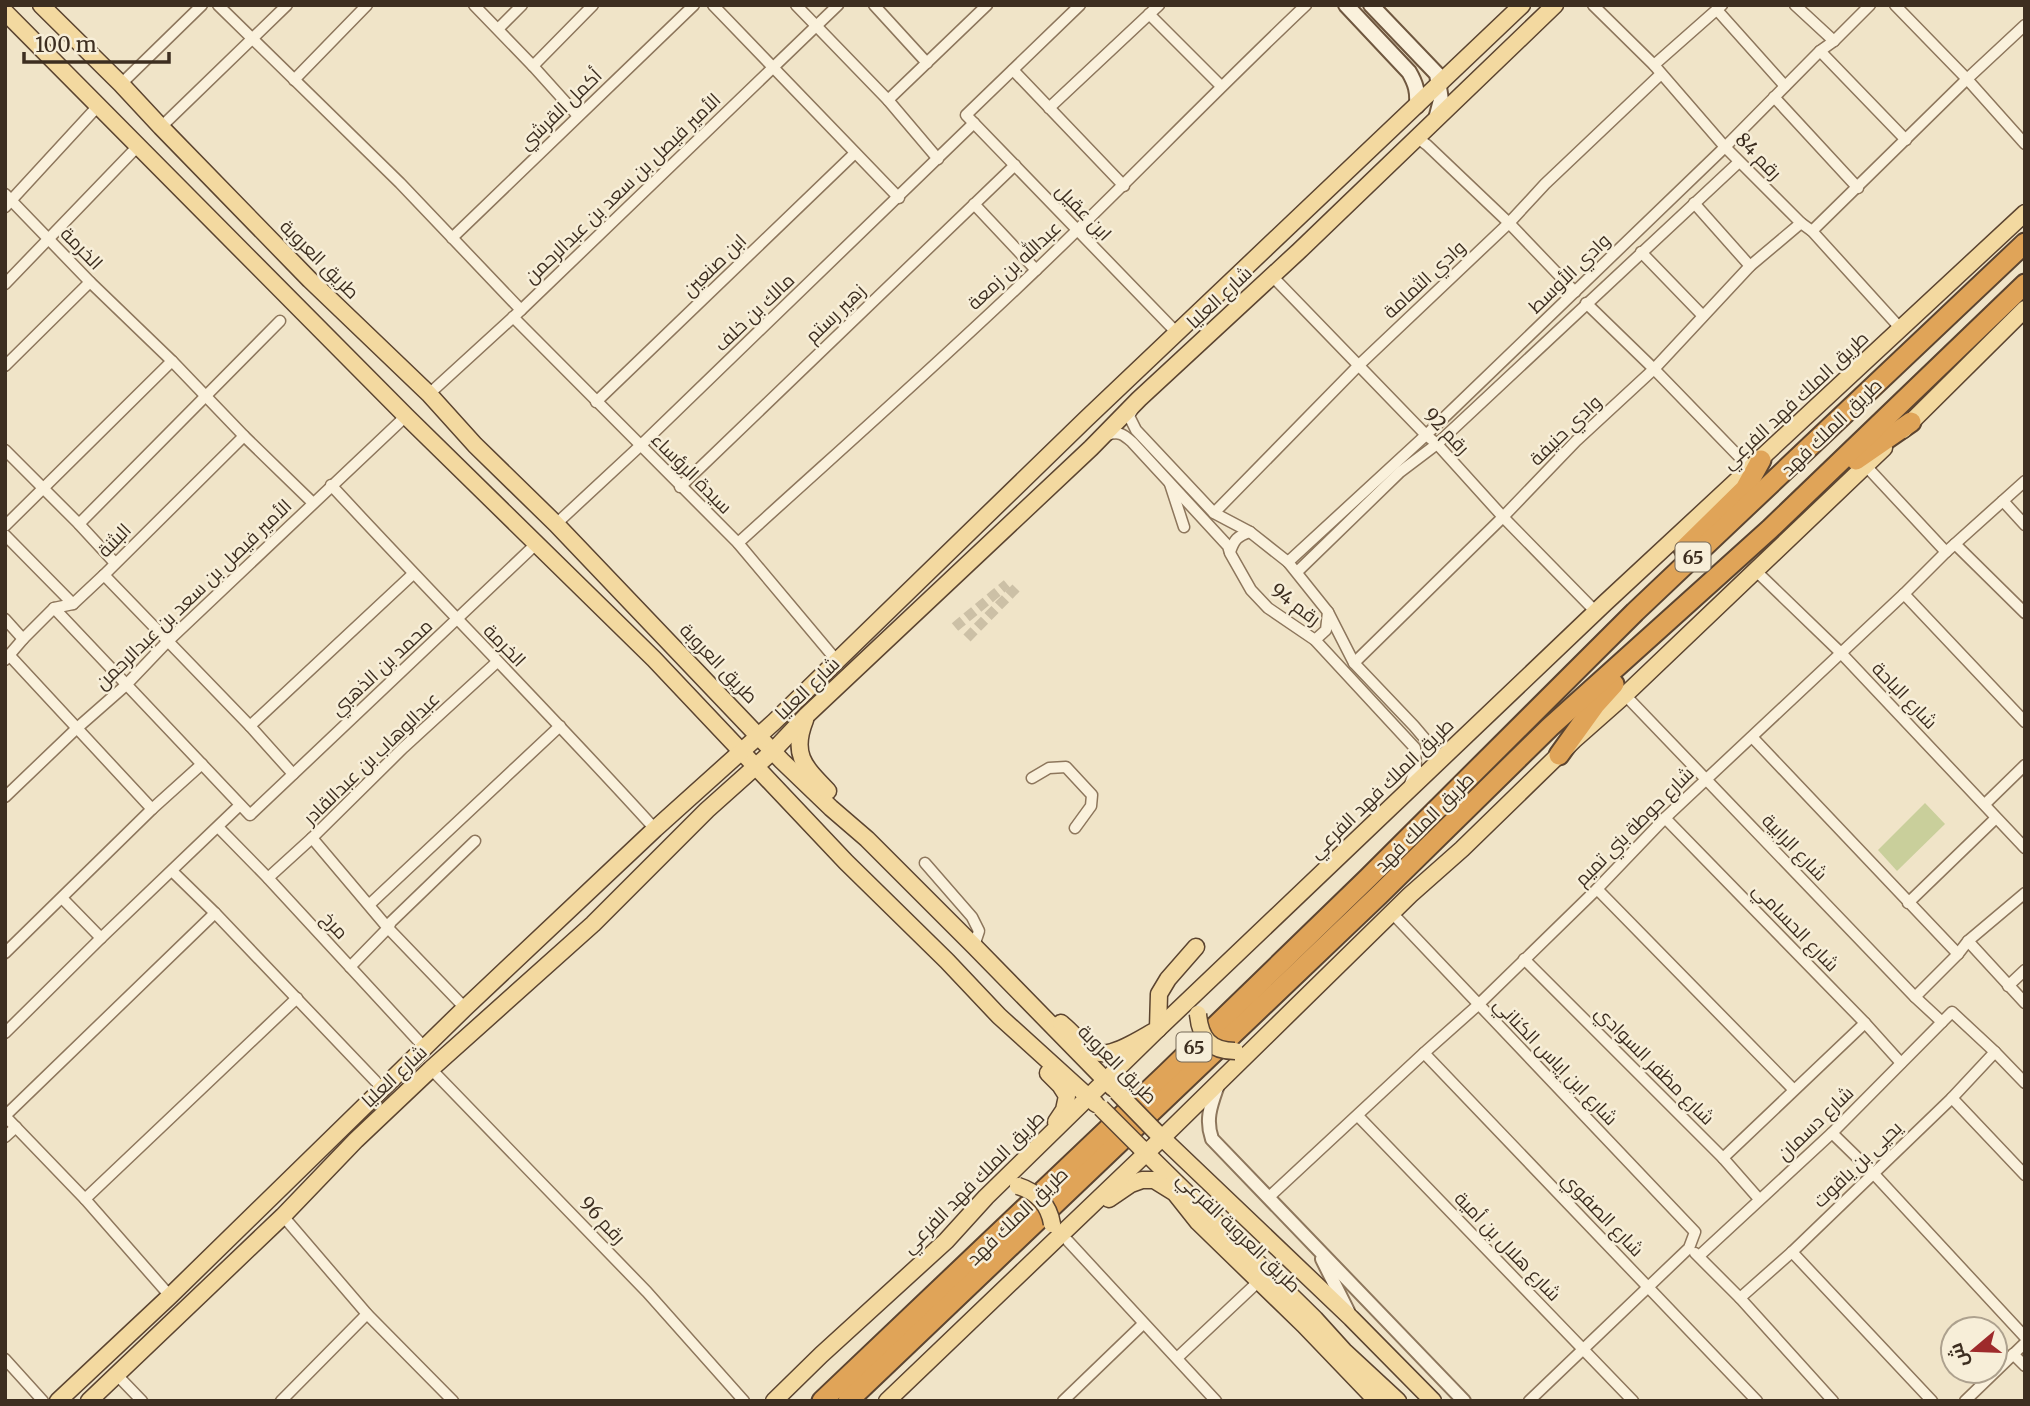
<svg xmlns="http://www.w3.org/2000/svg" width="2030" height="1406" font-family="Merriweather,Cairo,serif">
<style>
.green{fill:#c9cf9b}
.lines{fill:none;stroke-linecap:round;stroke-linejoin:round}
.minor-tunnel{stroke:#ccc0a6;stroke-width:10;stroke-dasharray:10 5;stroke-linecap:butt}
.minor-casing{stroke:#8d765c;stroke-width:13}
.tertiary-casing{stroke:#8d765c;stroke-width:16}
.secondary-casing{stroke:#6f573f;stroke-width:18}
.primary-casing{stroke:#5b4430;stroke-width:19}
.motorway-casing{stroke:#5b4430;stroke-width:23}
.minor{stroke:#faf1dc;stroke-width:10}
.tertiary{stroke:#faf1dc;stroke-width:12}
.secondary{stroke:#faf1dc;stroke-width:14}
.primary{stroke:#f3d9a0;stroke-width:16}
.motorway{stroke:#e0a458;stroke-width:19}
.primary-bridge-casing{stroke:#5b4430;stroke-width:19;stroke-linecap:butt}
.primary-bridge{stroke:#f3d9a0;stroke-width:16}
.labels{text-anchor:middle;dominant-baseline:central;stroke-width:5;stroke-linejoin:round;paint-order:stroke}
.shield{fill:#f7eed8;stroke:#756857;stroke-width:2}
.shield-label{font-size:18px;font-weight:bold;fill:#3d2e20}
.street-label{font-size:19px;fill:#3d2e20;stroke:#f7eed8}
</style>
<rect width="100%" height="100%" fill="#f0e4c8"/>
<path class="green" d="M 1925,803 L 1945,824 L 1897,871 L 1878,850 Z"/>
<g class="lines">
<g class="minor-tunnel">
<path d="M 955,627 L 1007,584"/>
<path d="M 967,638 L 1016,588"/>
</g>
<g class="minor-casing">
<g id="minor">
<path d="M 218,5 L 400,183 L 521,310"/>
<path d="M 474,5 L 533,66 L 578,116"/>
<path d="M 713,5 L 899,198"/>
<path d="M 796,5 L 888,100 L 938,159"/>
<path d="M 874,5 L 927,63"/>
<path d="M 1080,5 L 966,115 L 1178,334"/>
<path d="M 1593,5 L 1654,65 L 1725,147 L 1801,223 L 1812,231 L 1901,329"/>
<path d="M 1795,5 L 1834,41"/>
<path d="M 1895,5 L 1967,79 L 2025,144"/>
<path d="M 1717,10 L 1785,86"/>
<path d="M 1149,14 L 1221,86"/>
<path d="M 498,29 L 522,5"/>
<path d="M 1820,51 L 1906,140"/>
<path d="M 1654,65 L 1722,5"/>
<path d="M 533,66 L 593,5"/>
<path d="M 1013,70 L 1124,186"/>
<path d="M 294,80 L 367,5"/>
<path d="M 121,84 L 202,5"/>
<path d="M 1774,97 L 1858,188"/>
<path d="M 888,100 L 987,5"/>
<path d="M 1049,108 L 1159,5"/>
<path d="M 161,127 L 287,5"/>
<path d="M 1416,137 L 1427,145 L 1509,223 L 1575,292"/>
<path d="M 5,194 L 90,282 L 172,361 L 244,436 L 313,503"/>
<path d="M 1694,203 L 1750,266"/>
<path d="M 974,204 L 1036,270"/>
<path d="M 5,207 L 98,106"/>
<path d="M 1812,231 L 1967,79 L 2025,25"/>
<path d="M 452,238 L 694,5"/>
<path d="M 1641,252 L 1703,316"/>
<path d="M 1272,276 L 1426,435 L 1437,444 L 1503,517 L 1596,612"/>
<path d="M 5,284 L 138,146"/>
<path d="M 1586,303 L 1654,369 L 1751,469"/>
<path d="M 513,317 L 738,543 L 837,661"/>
<path d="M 5,366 L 90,282"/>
<path d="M 429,394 L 521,310 L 838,5"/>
<path d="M 596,402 L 855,153"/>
<path d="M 1133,409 L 1129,416 L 1136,430 L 1214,513 L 1250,532 L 1288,562 L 1328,612 L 1354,663 L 1414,726 L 1442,759"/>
<path d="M 1107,435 C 1119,431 1123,434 1132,442 L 1228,546 L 1230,553 L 1251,590 L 1268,608 L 1315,640 L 1415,748 L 1416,768 L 1409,787"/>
<path d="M 5,450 L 79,524 L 115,563"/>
<path d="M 1866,466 L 1946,552"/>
<path d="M 1170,484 L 1184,527"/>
<path d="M 331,485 C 438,601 549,712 655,829"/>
<path d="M 680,487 L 1015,165"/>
<path d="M 2003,501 L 2025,525"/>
<path d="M 1214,513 L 1359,365 L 1509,223 L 1545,184 L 1661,74"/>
<path d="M 79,524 L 280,321"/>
<path d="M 556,524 L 640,446 L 974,123"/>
<path d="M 5,526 L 172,361"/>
<path d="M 5,535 L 73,604"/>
<path d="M 738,543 C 838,452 939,363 1036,270 C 1127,183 1214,92 1306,5"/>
<path d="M 1955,544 L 2025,613"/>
<path d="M 1230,552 C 1234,540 1237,536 1250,532"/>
<path d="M 1288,562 L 1426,435 L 1725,147 L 1820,51 L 1834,41 L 1870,5"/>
<path d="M 1756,571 L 1841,653 L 2025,848"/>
<path d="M 1297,572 L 1400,472 L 1437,444 L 1739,162"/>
<path d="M 104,575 L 250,726 L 293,774"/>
<path d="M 1904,594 L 2025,722"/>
<path d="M 54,608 L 250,815 L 536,544"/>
<path d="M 5,619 L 23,639"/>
<path d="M 1315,640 L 1326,630 L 1328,612"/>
<path d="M 10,656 L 152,809"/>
<path d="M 5,660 L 23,639 L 54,608 L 73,604 L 104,575 L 244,436"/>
<path d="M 1354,663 L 1503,517 L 1576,441 L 1654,369 L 1750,266 L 1801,223"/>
<path d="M 1625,695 L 1915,997 L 1942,1022"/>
<path d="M 250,726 L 413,574"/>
<path d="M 1753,738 L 1958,954"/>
<path d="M 1032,778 L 1049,768 L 1066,767 L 1092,795 L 1091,806 L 1075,828"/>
<path d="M 5,797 L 76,729 L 125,686 L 167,642 L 406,416"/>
<path d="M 1985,804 L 2025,765"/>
<path d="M 1665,818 L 1865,1023 L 1901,1063"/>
<path d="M 218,827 L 268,878 L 424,1047"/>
<path d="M 312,838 L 388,928 L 465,1008"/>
<path d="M 925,863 L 972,917 L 979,931 L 974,946"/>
<path d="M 172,871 L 215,913 L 382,1088"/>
<path d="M 268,878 L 312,838 L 403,748 L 497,662"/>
<path d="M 1597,889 L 1793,1089"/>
<path d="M 62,898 L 101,938"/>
<path d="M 1908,903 L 1996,818"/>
<path d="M 370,904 L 560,726"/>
<path d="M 1392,913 L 1695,1232 L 1689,1248 L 1529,1401"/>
<path d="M 1968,941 L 2025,1003"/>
<path d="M 5,953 L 152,809 L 202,764"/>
<path d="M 1524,959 L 1723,1158 L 1759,1199"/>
<path d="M 350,967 L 388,928 L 391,922 L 475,841"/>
<path d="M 2008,986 L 2025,970"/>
<path d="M 1915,997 L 1958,954 L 1968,941 L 2025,893"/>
<path d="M 5,1033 L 101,938 L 240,805"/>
<path d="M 1424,1053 L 1757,1401"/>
<path d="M 431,1069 L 647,1292 L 744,1401"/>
<path d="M 1952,1098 L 2025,1175"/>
<path d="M 5,1116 L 215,913"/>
<path d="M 5,1116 L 85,1199 L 170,1296"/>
<path d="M 1358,1116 L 1633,1401"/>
<path d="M 1832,1133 L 1873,1173 L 2025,1337"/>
<path d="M 5,1137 L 16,1127"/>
<path d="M 1723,1158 L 1865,1023"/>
<path d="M 1269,1197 L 1424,1053 L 1478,1005 L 1597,889 L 1665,818 L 1904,594 L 1946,552 L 2025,481"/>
<path d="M 85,1199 L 297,998"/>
<path d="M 283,1216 L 367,1314 L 453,1401"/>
<path d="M 1068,1241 L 1216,1401"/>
<path d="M 1792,1252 L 1932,1401"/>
<path d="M 1695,1253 L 1740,1298 L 1833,1401"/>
<path d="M 1699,1256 L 1832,1133 L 1952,1012 L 1995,1052 L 2025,1083"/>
<path d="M 1740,1298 L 1792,1252 L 1952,1098 L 1995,1052"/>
<path d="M 2013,1354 L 2025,1366"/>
<path d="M 1177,1358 L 1259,1281"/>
<path d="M 5,1359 L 43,1401"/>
<path d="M 117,1375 L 142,1401"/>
<path d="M 281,1401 L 367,1314"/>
<path d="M 1063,1401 L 1143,1324"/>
<path d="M 1965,1401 L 2025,1343"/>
</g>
</g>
<g class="tertiary-casing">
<g id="tertiary">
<path d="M 1218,1085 C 1211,1105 1205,1119 1212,1139 L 1464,1401"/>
<path d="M 1322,1259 L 1348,1311"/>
</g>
</g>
<g class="secondary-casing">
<g id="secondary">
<path d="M 1346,5 L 1409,72 C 1416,84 1418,92 1417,106"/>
<path d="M 1371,5 L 1437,74 L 1441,100 L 1436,119"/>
</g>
</g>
<g class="primary-casing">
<g id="primary">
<path d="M 41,5 L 121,84 L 161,127 L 310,280 L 429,394 L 475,445 L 556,524 L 782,761 L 831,808 L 867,839 L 974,946 L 1113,1088"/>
<path d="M 5,12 L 406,416 L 654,659 L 846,862 L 947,961 L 999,1016 L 1096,1104"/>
<path d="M 1903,430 L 2025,309"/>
<path d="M 805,720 C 791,755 805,767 828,791"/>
<path d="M 1061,1023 C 1072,1032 1083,1046 1096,1052 C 1112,1059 1144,1036 1158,1029 L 1159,994 L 1168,979 L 1196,947"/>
<path d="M 1048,1073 L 1060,1085 L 1067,1096 L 1064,1110 L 1056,1122"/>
<path d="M 1156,1132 L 1351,1318 L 1433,1401"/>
<path d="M 1140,1147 L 1315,1319 L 1344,1351 L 1398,1401"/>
<path d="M 1109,1199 L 1131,1184 L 1142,1180 L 1154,1180 L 1175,1193 L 1198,1222 L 1304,1325 L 1377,1401"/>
<path d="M 58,1401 L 170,1296 L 465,1008 L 655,829 L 774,722 L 1086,419 L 1522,5"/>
<path d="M 89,1401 L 283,1216 L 356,1140 L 431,1069 L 593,924 L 707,810 L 773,751 L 807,715 L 1091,448 L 1139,399 L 1299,251 L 1555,5"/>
<path d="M 774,1401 L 821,1355 L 946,1241 L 986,1197 L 1158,1029 L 1605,603 L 2025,213"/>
<path d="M 887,1401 L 1162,1138 L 1410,895 L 1462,849 L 1574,740 L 1625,695 L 1884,448"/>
</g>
</g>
<g class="motorway-casing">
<g id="motorway">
<path d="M 1856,460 L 1911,422"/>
<path d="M 1684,549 L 1745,489 L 1761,460"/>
<path d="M 1559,755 L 1595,705 L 1614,684"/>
<path d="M 822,1401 L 1166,1074 L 1368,878 L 1635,612 L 2025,243"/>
<path d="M 848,1401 L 1380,894 L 1550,727 L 1770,529 L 2025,284"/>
</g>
</g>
<use href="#minor" class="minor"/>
<use href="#tertiary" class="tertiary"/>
<use href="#secondary" class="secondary"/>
<use href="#primary" class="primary"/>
<use href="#motorway" class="motorway"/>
<g class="primary-bridge-casing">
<g id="primary-bridge">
<path d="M 1198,1014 C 1200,1038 1210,1051 1235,1051"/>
<path d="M 1117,1092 L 1156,1132"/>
<path d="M 1101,1108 L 1140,1147"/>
<path d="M 1018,1186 C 1037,1192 1049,1205 1052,1224"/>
</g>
</g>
<use href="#primary-bridge" class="primary-bridge"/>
</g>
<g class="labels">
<g class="shield">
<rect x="1675.5" y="542.5" width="35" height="29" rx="5"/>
<rect x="1176.5" y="1032.5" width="35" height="29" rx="5"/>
</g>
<g class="shield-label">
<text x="1693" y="557">65</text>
<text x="1194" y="1047">65</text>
</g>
<g class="street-label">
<text transform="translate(560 109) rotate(-44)">أكمل القرشي</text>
<text transform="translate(1759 156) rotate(46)">رقم 84</text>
<text transform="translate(622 188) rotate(-44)">الأمير فيصل بن سعد بن عبدالرحمن</text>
<text transform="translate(1084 212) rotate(46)">ابن عقيل</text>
<text transform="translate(82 248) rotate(46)">الخرمة</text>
<text transform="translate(320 259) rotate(45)">طريق العروبة</text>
<text transform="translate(714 265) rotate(-44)">ابن صنعين</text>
<text transform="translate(1014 265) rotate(-43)">عبدالله بن زمعة</text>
<text transform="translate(1569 273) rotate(-44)">وادي الأوسط</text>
<text transform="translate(1424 279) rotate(-43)">وادي الثمامة</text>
<text transform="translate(1219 297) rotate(-43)">شارع العليا</text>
<text transform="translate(754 312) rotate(-44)">مالك بن خلف</text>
<text transform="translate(835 313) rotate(-44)">زهير رستم</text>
<text transform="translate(1795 400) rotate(-43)">طريق الملك فهد الفرعي</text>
<text transform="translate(1831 427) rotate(-44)">طريق الملك فهد</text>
<text transform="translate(1565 430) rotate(-44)">وادي حنيفة</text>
<text transform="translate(1447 431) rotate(46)">رقم 92</text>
<text transform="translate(692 473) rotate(45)">سيدة الرؤساء</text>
<text transform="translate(114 540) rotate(-46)">البثنة</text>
<text transform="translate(193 594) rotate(-44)">الأمير فيصل بن سعد بن عبدالرحمن</text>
<text transform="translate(1296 604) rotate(37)">رقم 94</text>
<text transform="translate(505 645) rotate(46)">الخرمة</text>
<text transform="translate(719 663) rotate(46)">طريق العروبة</text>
<text transform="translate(381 667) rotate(-43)">محمد بن الذهبي</text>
<text transform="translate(807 688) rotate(-44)">شارع العليا</text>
<text transform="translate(1905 695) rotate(46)">شارع الباحة</text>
<text transform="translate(371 758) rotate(-44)">عبدالوهاب بن عبدالقادر</text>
<text transform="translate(1381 788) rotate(-44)">طريق الملك فهد الفرعي</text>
<text transform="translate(1424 822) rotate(-45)">طريق الملك فهد</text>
<text transform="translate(1634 826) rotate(-45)">شارع حوطة بني تميم</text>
<text transform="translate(1795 847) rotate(46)">شارع الرابية</text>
<text transform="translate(335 925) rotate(47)">مرخ</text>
<text transform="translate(1796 927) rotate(46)">شارع الحسامي</text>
<text transform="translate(1556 1061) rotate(46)">شارع ابن إياس الكناني</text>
<text transform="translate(1118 1064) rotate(45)">طريق العروبة</text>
<text transform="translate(1655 1065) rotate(45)">شارع مظفر السوادي</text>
<text transform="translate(394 1076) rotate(-43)">شارع العليا</text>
<text transform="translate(1815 1123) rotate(-44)">شارع دسمان</text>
<text transform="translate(1857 1164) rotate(-44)">يحيى بن ياقوت</text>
<text transform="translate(973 1182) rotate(-45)">طريق الملك فهد الفرعي</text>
<text transform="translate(1603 1214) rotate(46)">شارع الصفوي</text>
<text transform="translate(1017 1216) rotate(-44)">طريق الملك فهد</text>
<text transform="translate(603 1220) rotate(47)">رقم 96</text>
<text transform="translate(1239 1232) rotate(44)">طريق العروبة الفرعي</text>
<text transform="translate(1508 1246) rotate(46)">شارع هلال بن أمية</text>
</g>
</g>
<rect width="2030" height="1406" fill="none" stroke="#3d2e20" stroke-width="14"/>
<g transform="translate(1974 1350) rotate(251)"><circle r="33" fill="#f7eed8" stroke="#ada18e" stroke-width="2"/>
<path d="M0-5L12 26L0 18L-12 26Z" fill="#9e2a2b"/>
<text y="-10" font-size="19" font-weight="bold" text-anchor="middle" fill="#3d2e20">ش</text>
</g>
<path d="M24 52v10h145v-10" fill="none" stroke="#3d2e20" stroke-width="3.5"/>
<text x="35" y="52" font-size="21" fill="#3d2e20" stroke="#f7eed8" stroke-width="5" paint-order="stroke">100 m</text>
</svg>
